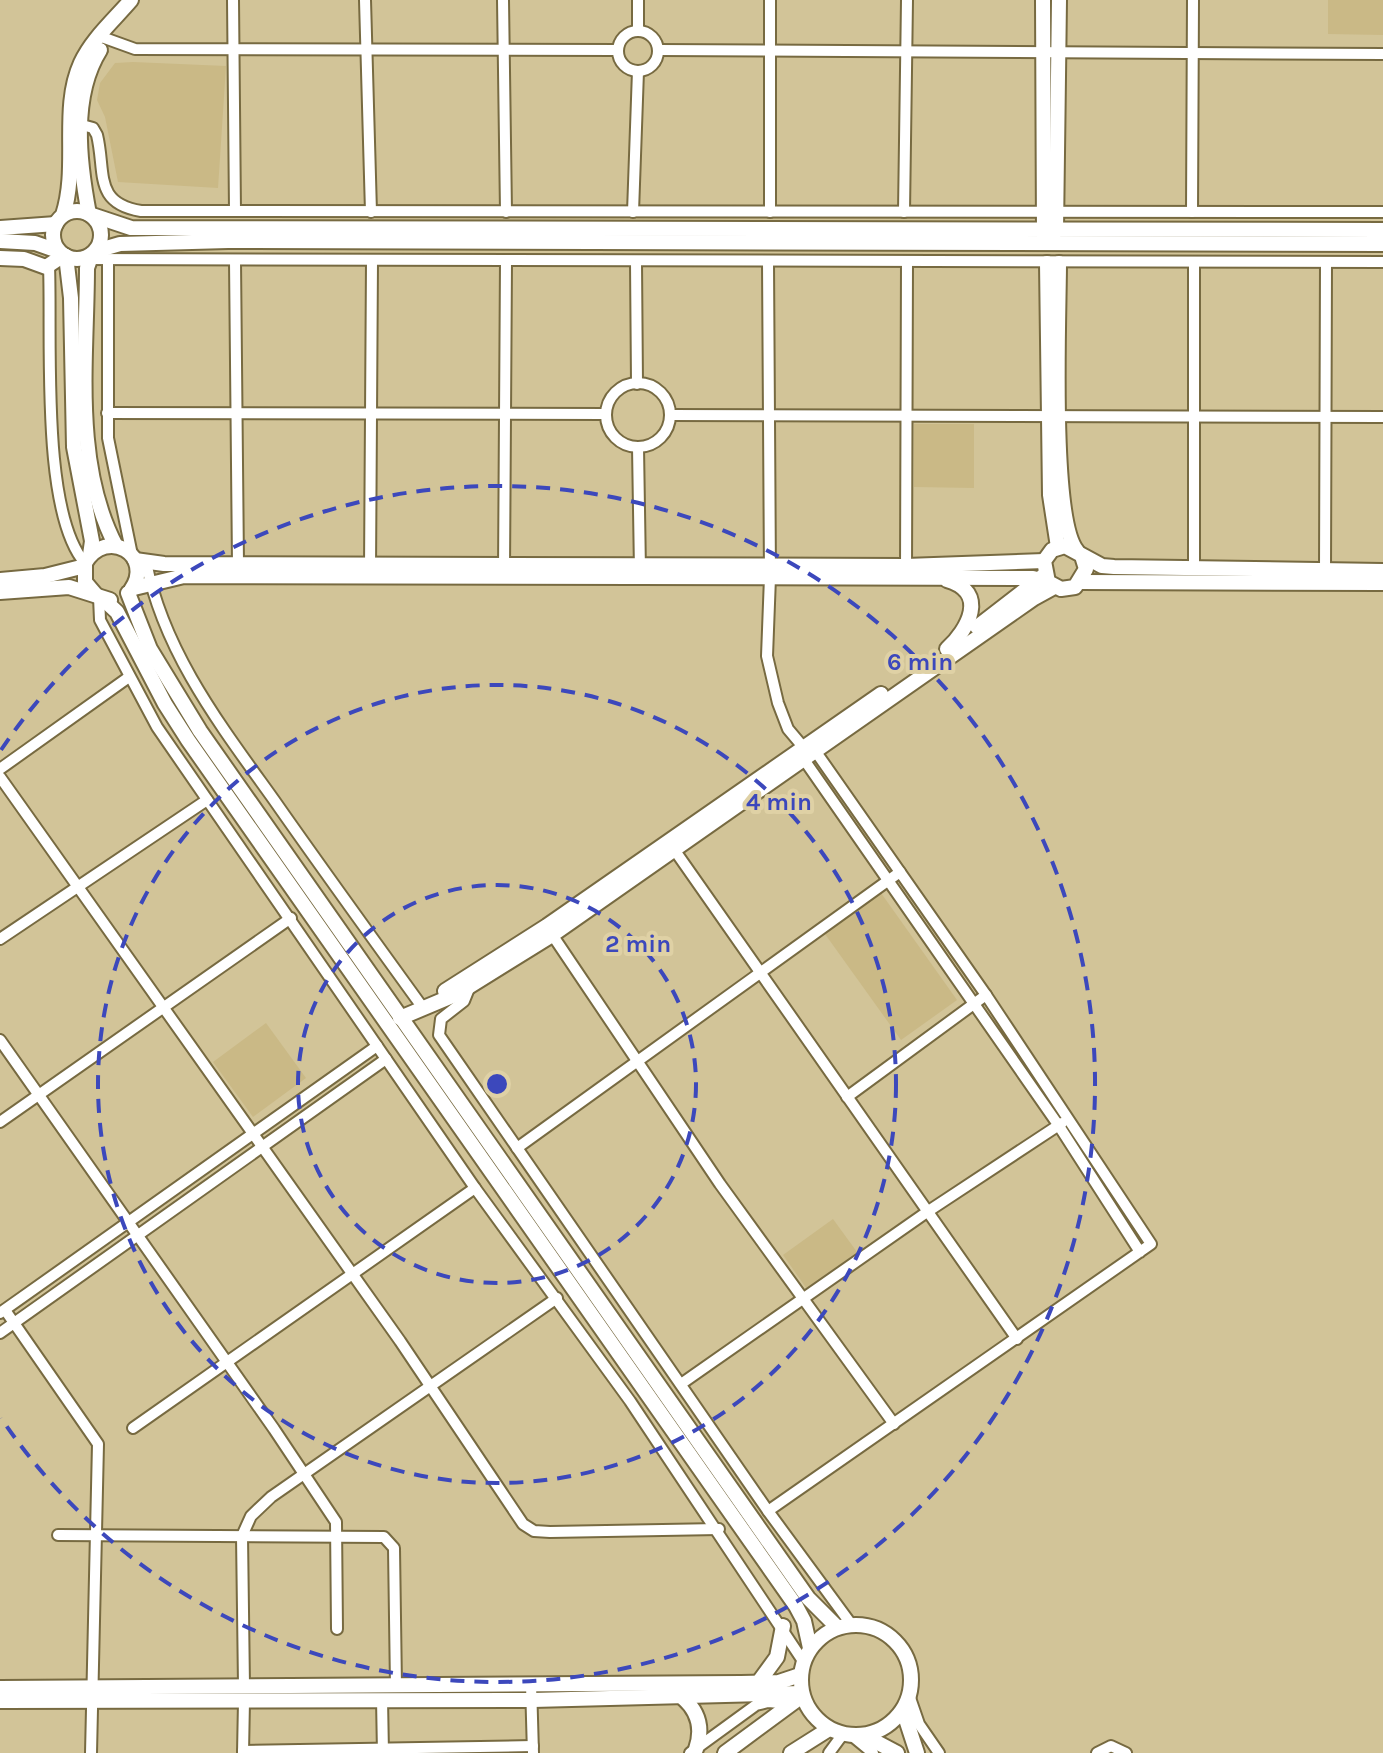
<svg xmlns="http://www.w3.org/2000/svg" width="1383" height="1753" font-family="Karla,sans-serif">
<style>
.built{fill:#cab986}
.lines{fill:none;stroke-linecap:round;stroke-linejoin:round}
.street-casing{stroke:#776a41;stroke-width:14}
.secondary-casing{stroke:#776a41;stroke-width:18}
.street{stroke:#fff;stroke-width:10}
.secondary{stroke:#fff;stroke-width:14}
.ring{fill:none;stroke:#3c48bc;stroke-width:4;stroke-dasharray:14 10}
.centre{fill:#3c48bc;stroke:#dfd1a5;stroke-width:4}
.ring-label{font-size:24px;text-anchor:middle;font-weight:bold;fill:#3c48bc;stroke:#dfd1a5;stroke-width:8;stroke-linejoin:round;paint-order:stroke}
</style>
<rect width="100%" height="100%" fill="#d2c498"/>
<g class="built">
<path d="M 1328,0 L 1383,0 L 1383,35 L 1328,34 Z"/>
<path d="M 133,62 L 226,66 L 218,188 L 118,182 L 105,117 L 97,100 L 100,83 L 115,63 Z"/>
<path d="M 914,424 L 974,424 L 974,488 L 914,487 Z"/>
<path d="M 881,893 L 957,1000 L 901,1040 L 825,934 Z"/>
<path d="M 266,1023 L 306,1078 L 253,1117 L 213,1062 Z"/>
<path d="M 833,1219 L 857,1252 L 807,1289 L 783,1255 Z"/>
</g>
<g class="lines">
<g class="street-casing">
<g id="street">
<path d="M 233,0 L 235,211"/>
<path d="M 365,0 L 371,212"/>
<path d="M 503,0 L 506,212"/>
<path d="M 770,0 L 770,212"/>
<path d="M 638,31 L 638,0"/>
<circle cx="638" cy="51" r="20"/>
<path d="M 99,36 L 135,49 L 618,50"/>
<path d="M 658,50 L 1383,54"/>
<path d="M 82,125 L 93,128 L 97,135 C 106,172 93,203 141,211 L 1383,212"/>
<path d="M 633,212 L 638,71"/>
<path d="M 904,212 L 907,0"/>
<path d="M 1192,212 L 1193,0"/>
<path d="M 81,259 L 1383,262"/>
<path d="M 108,261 L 108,438 L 132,555"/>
<path d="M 235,261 L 238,564"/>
<path d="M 636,262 L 637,384"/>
<path d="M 768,262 L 770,577 L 767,656 L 778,703 L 788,729 L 804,748"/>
<path d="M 1194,262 L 1194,570"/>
<path d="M 49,266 C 52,336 40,512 85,563"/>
<circle cx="638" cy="415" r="32"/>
<path d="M 107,413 L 606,414"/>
<path d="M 670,415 L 1383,417"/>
<path d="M 638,447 L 640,571"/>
<path d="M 146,562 C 164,653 221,726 274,800 C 323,870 373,939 423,1008"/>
<path d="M 370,570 L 372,261"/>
<path d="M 504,571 L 506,261"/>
<path d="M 1325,571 L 1326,262"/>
<path d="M 906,572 L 907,262"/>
<path d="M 99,597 L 100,620 L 157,727 L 475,1188 L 630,1401 L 803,1661"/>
<path d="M 0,769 L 129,677"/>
<path d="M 0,777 L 400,1341 L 523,1524 L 534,1531 L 550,1532 L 719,1529"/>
<path d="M 671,845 L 1017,1339"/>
<path d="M 549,930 L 720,1184 L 894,1424"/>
<path d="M 0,939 L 207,800"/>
<path d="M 470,986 L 464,1001 L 441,1019 L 439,1035 L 768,1511 L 851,1624"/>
<path d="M 0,1040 L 274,1429 L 336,1522 L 337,1629"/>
<path d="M 847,1097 L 986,995"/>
<path d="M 0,1122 L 291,918"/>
<path d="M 517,1148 L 900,872"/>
<path d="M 5,1310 L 98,1444 L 91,1753"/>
<path d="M 0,1313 L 377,1046"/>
<path d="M 0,1333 L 386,1059"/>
<path d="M 681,1384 L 927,1212 L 1062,1123"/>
<path d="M 133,1428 L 475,1188"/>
<path d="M 768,1511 L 1151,1244 L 986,995 L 816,752 L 804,748 L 805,761 L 1059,1126 L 1140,1252"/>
<path d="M 58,1535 L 384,1537 L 394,1548 L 396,1687"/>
<path d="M 531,1684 L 533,1753"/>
<path d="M 244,1686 L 242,1536 L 251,1516 L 271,1497 L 557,1298"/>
<path d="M 909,1695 L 919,1724 L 939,1753"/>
<path d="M 382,1699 L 383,1753"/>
<path d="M 851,1735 L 873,1753"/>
<path d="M 243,1751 L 533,1746"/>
<path d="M 243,1753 L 244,1701"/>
<path d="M 690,1753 L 756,1705 L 768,1702 L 792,1704"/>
<path d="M 829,1753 L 843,1734"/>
<path d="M 1097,1753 L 1111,1746 L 1126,1753"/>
</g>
</g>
<g class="secondary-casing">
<g id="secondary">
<path d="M 1043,0 L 1044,236"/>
<circle cx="77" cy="235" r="24"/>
<path d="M 89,214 C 79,162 71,96 100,50"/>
<path d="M 63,215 C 79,166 60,109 81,63 C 92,39 114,20 131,0"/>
<path d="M 92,215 L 131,228 L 1383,230"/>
<path d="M 0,228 L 56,224"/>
<path d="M 1052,236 L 1056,230 L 1059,0"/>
<path d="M 0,241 L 35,243 L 58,251"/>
<path d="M 96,251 L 120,244 L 228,241 L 1383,244"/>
<path d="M 92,254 L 87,268 C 87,357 72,463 116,546"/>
<path d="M 66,256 L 71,298 L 74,447 L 92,541 L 90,555"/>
<path d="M 0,258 L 24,259 L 46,267 L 64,255"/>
<path d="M 1047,263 L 1050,495 L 1058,547"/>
<path d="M 1059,263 C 1059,314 1050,518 1077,551"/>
<path d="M 1082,556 L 1086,569 L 1075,587 L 1061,589 L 1048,582 L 1044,561 L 1052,550 L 1065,546 L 1102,566 L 1114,567 L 1383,571"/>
<path d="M 135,560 L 164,564 L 906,566 L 1044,561"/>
<path d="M 0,580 L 45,576 L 85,566"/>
<path d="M 1081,582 L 1383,583"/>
<path d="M 134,588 L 184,576 L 1033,578 L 1048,582"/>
<path d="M 0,592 L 69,587 L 110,600"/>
<path d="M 128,593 L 150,649 L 200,731 L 808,1598 L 837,1627"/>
<path d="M 96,595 L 85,582 L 85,563 C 107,526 155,556 131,590"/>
<path d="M 103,599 L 117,612 L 165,704 L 188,740 L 796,1606 L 804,1621 L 810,1648"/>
<path d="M 977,627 L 1043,576"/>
<path d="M 947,649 C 968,630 989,592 947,580"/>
<path d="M 445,991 L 547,926 L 881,694"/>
<path d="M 400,1018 L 457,994 L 552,935 L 1034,598 L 1054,587"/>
<circle cx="856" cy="1680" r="55"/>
<path d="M 758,1683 L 777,1657 L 783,1626"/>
<path d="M 0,1688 L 741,1683 L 779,1682 L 800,1675"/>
<path d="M 683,1698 C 699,1712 703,1729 696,1749"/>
<path d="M 0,1701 L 533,1700 L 802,1693"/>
<path d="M 903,1710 L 917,1753"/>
<path d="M 863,1735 L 897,1753"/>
<path d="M 725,1753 L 802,1696"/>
<path d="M 791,1753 L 829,1729"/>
</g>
</g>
<use href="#street" class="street"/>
<use href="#secondary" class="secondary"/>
</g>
<g class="ring">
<circle cx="497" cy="1084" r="199"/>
<circle cx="497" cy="1084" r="399"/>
<path d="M1 750A598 598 0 1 1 1 1418"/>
</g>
<circle cx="497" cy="1084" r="12" class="centre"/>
<g class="ring-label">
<text x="920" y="670">6 min</text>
<text x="779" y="810">4 min</text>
<text x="638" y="952">2 min</text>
</g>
</svg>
